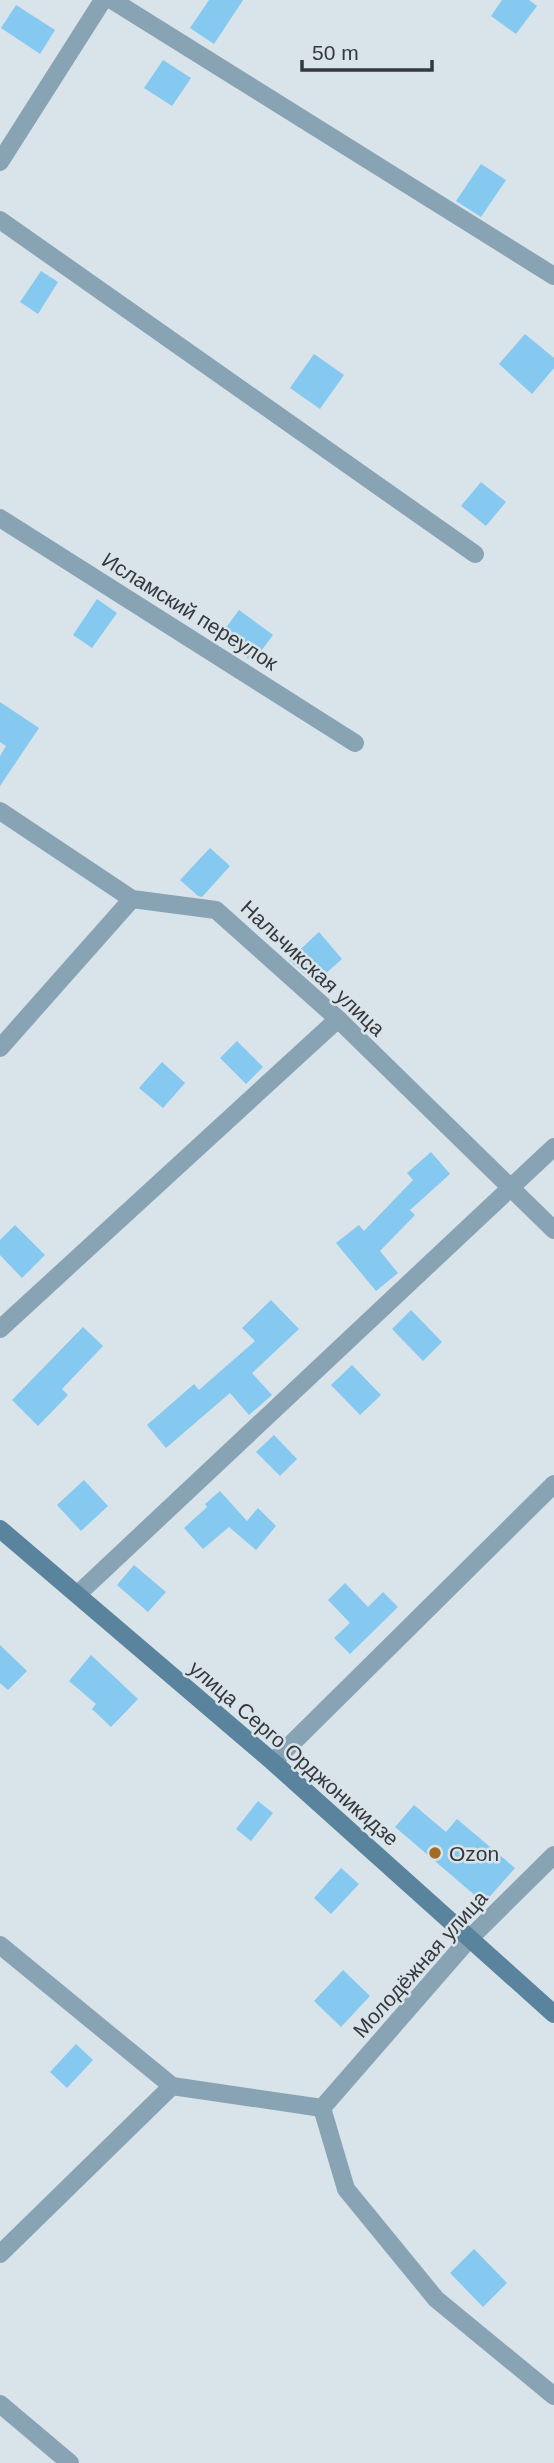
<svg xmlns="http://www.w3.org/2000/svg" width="554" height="2463" font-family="Arial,sans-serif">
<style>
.building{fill:#85c9f0}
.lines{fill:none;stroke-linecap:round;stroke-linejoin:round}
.street{stroke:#87a3b4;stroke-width:18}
.secondary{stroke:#5a849e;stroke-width:18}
.poi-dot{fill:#9f6d23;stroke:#d9e3ea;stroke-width:2.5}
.labels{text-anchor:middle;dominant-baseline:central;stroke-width:5;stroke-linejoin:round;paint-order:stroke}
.street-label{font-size:21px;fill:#35393c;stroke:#d9e3ea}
.poi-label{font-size:21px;fill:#35393c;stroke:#d9e3ea;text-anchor:start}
</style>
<rect width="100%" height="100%" fill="#d9e3ea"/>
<g class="building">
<path d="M 209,0 L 243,0 L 214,44 L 190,28 Z"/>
<path d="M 502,0 L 529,0 L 537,6 L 516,34 L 491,16 Z"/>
<path d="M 16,5 L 55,30 L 40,54 L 1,28 Z"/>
<path d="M 163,60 L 191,78 L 172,106 L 144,88 Z"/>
<path d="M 481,164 L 506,180 L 481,217 L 456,201 Z"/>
<path d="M 41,271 L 58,282 L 38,314 L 20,302 Z"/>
<path d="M 525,334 L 554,358 L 554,368 L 532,394 L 499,364 Z"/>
<path d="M 314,354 L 344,375 L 320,409 L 290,388 Z"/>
<path d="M 481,482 L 506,502 L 486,526 L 461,506 Z"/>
<path d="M 97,599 L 117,613 L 92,648 L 73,635 Z"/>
<path d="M 239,610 L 273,635 L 253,662 L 219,637 Z"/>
<path d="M 0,702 L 39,728 L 0,786 L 0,756 L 6,746 L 0,742 Z"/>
<path d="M 210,848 L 230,866 L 202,897 L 198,896 L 180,880 Z"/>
<path d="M 319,932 L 342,959 L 315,983 L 289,960 Z"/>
<path d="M 237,1041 L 263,1067 L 246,1084 L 220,1058 Z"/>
<path d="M 162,1062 L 185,1083 L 163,1108 L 139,1088 Z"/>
<path d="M 431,1152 L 450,1174 L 410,1210 L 415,1215 L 380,1251 L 398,1273 L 376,1291 L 336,1243 L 359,1225 L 364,1231 L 413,1180 L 407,1173 Z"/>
<path d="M 15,1225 L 45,1255 L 22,1278 L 0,1255 L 0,1240 Z"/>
<path d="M 271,1300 L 299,1329 L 252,1373 L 272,1395 L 249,1415 L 230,1393 L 166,1448 L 147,1425 L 194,1384 L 199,1390 L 255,1341 L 242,1328 Z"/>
<path d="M 411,1310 L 442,1342 L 423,1361 L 392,1329 Z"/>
<path d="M 83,1327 L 103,1346 L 62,1389 L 68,1395 L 38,1426 L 12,1400 Z"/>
<path d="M 352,1365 L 381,1395 L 360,1415 L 331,1385 Z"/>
<path d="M 274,1435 L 297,1459 L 280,1476 L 256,1452 Z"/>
<path d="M 84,1480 L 108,1506 L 81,1531 L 57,1505 Z"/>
<path d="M 220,1491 L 247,1521 L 258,1508 L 276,1526 L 256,1550 L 229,1527 L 203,1549 L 184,1528 L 207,1507 L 205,1504 Z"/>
<path d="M 134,1565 L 166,1592 L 148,1612 L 117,1585 Z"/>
<path d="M 345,1583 L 368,1607 L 383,1592 L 398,1607 L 350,1654 L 334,1638 L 350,1623 L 328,1600 Z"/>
<path d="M 0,1645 L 27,1671 L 8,1690 L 0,1683 Z"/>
<path d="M 91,1655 L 138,1699 L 111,1727 L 92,1709 L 96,1704 L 69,1681 Z"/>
<path d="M 258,1801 L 273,1813 L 251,1841 L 236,1829 Z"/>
<path d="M 414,1805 L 446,1832 L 457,1819 L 515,1868 L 484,1903 L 395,1827 Z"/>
<path d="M 341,1868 L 359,1884 L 331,1914 L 314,1898 Z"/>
<path d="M 343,1970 L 370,1996 L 341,2027 L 314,2001 Z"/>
<path d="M 76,2044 L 93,2060 L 67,2088 L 50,2072 Z"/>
<path d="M 474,2249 L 507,2283 L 483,2307 L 450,2273 Z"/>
</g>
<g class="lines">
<g class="street">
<path d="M 112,0 L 554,276"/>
<path d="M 0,162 L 103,0"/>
<path d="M 0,220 L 475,554"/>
<path d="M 0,518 L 355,743"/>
<path d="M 0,811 L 132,899 L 216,910 L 338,1019 L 554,1230"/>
<path d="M 0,1048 L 132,899"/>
<path d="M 0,1329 L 338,1019"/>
<path d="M 78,1594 L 554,1147"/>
<path d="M 273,1762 L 554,1484"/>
<path d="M 0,1945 L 172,2086 L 322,2108"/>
<path d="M 322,2108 L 346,2189 L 436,2299 L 554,2396"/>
<path d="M 322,2108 L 469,1939 L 554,1855"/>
<path d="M 0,2254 L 172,2086"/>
<path d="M 0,2404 L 70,2463"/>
</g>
<path class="secondary" d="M 0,1529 L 273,1762 L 554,2014"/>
</g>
<circle class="poi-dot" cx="435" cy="1853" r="7"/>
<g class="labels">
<g class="street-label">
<text transform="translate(190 611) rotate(32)">Исламский переулок</text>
<text transform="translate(313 968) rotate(43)">Нальчикская улица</text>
<text transform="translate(294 1753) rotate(41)">улица Серго Орджоникидзе</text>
<text transform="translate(420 1964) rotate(-48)">Молодёжная улица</text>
</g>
<g class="poi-label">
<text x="449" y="1853">Ozon</text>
</g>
</g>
<path d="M302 60v10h130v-10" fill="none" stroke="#35393c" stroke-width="3.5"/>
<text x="312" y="60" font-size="21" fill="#35393c" stroke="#d9e3ea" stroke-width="5" paint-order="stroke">50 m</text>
</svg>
